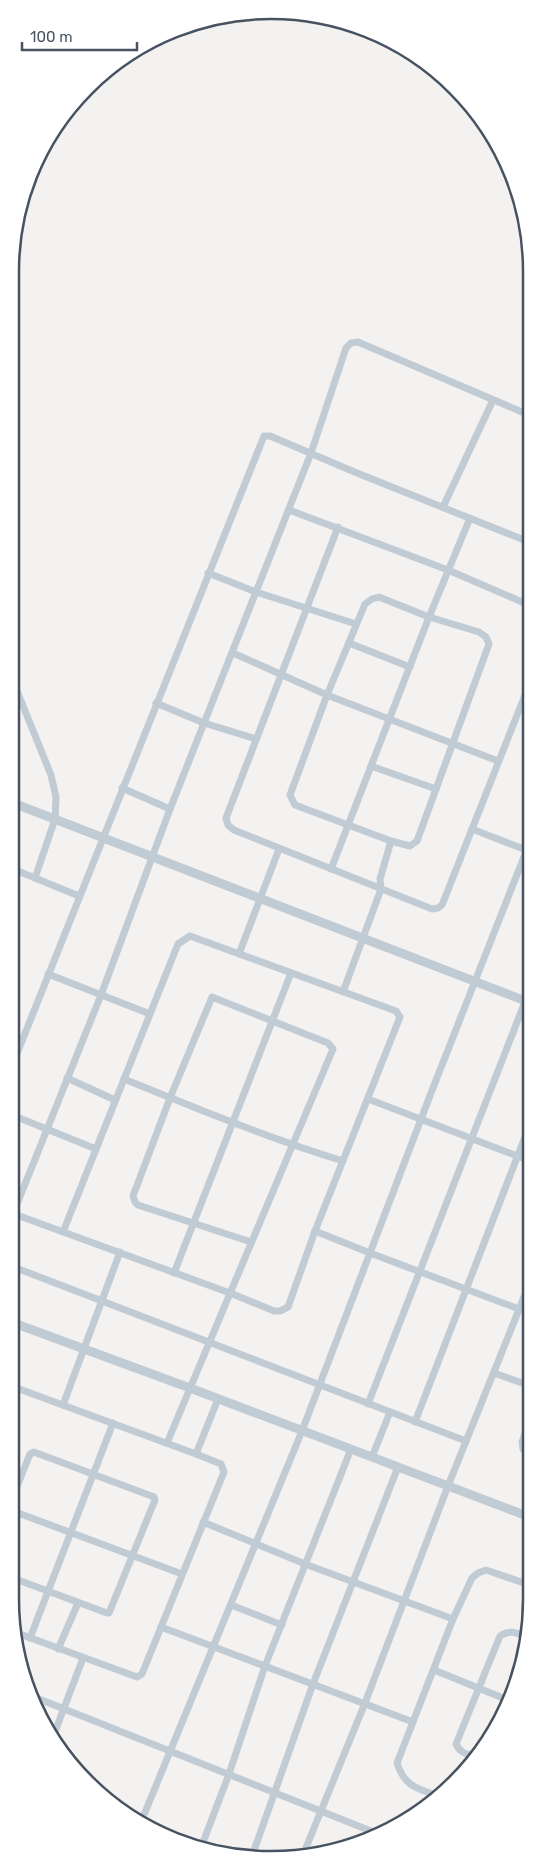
<svg xmlns="http://www.w3.org/2000/svg" width="542" height="1870" font-family="Rubik,sans-serif">
<style>
.lines{fill:none;stroke-linecap:round;stroke-linejoin:round}
.minor{stroke:#c1cbd4;stroke-width:7}
.tertiary{stroke:#c1cbd4;stroke-width:9}
.rim{fill:none;stroke:#475361;stroke-width:2.5}
</style>
<rect width="100%" height="100%" fill="#f4f1f1"/>
<g class="lines">
<g class="minor">
<path d="M 443,507 L 493,400"/>
<path d="M 289,510 L 448,570 L 529,605"/>
<path d="M 338,527 L 226,818 L 228,825 L 234,830 L 432,909 L 438,908 L 442,905 L 529,685"/>
<path d="M 208,573 L 256,592 L 356,624"/>
<path d="M 379,597 L 429,617 L 479,632 L 486,637 L 489,644 L 417,841 L 410,846 L 391,841 L 295,805 L 290,795 L 327,695 L 365,604 L 372,599 Z"/>
<path d="M 349,643 L 410,667"/>
<path d="M 233,653 L 327,695 L 498,761"/>
<path d="M 13,681 L 51,775 L 56,797 L 55,819 L 35,878"/>
<path d="M 156,703 L 204,723 L 256,739"/>
<path d="M 371,766 L 436,789"/>
<path d="M 122,788 L 170,809"/>
<path d="M 472,829 L 529,851"/>
<path d="M 13,869 L 79,896"/>
<path d="M 331,869 L 429,617 L 470,518"/>
<path d="M 239,954 L 279,849"/>
<path d="M 48,974 L 150,1014"/>
<path d="M 343,992 L 381,889 L 380,879 L 391,841"/>
<path d="M 12,1038 L 22,1041"/>
<path d="M 12,1066 L 264,436 L 270,436 L 357,473 L 529,542"/>
<path d="M 67,1078 L 115,1100"/>
<path d="M 124,1079 C 196,1108 268,1138 343,1161"/>
<path d="M 368,1099 L 528,1160"/>
<path d="M 12,1115 L 96,1149"/>
<path d="M 14,1214 L 230,1293 L 274,1311 L 280,1311 L 288,1307 L 315,1231 L 400,1017 L 396,1011 L 190,936 L 178,944 L 63,1232"/>
<path d="M 11,1219 L 101,995 L 170,809 L 311,453 L 346,348 L 351,343 L 358,342 L 529,415"/>
<path d="M 315,1231 L 370,1253 L 519,1309"/>
<path d="M 11,1266 L 466,1441"/>
<path d="M 174,1273 L 291,973"/>
<path d="M 494,1373 L 528,1385"/>
<path d="M 11,1386 L 196,1454 L 221,1464 L 224,1472 L 142,1674 L 137,1677 L 17,1633"/>
<path d="M 368,1404 L 528,994"/>
<path d="M 63,1405 L 120,1252"/>
<path d="M 415,1422 L 528,1129"/>
<path d="M 167,1443 L 333,1049 L 328,1043 L 212,997 L 170,1098 L 133,1196 L 135,1202 L 138,1205 L 251,1242"/>
<path d="M 527,1453 L 523,1449 L 522,1442 L 527,1428"/>
<path d="M 196,1454 L 218,1399"/>
<path d="M 372,1457 L 390,1412"/>
<path d="M 10,1510 L 182,1574"/>
<path d="M 203,1522 L 305,1564 L 453,1619"/>
<path d="M 10,1577 L 107,1613 L 109,1613 L 155,1500 L 154,1497 L 34,1452 L 30,1454 L 10,1504"/>
<path d="M 231,1605 L 282,1625"/>
<path d="M 161,1627 L 413,1722"/>
<path d="M 30,1638 L 113,1423"/>
<path d="M 58,1649 L 78,1603"/>
<path d="M 434,1670 L 508,1700"/>
<path d="M 29,1695 L 376,1833"/>
<path d="M 53,1737 L 83,1658"/>
<path d="M 473,1756 C 466,1754 459,1752 456,1744 L 500,1636 C 510,1629 517,1633 527,1637"/>
<path d="M 438,1796 C 417,1788 405,1787 397,1763 L 453,1619 L 472,1578 L 478,1573 L 486,1570 L 527,1584"/>
<path d="M 141,1822 L 302,1431 L 431,1093 L 529,844"/>
<path d="M 202,1845 L 229,1774 L 265,1666 L 351,1449"/>
<path d="M 303,1855 L 365,1703 L 448,1486 L 528,1287"/>
<path d="M 251,1859 L 313,1684 L 398,1467"/>
</g>
<g class="tertiary">
<path d="M 13,803 L 528,1002"/>
<path d="M 11,1322 L 190,1388 L 527,1516"/>
</g>
</g>
<path d="M0 0H542V1870H0ZM271 19H271A252 252 0 0 1 523 271V1599A252 252 0 0 1 271 1851H271A252 252 0 0 1 19 1599V271A252 252 0 0 1 271 19Z" fill="#fff" fill-rule="evenodd"/>
<path class="rim" d="M271 19H271A252 252 0 0 1 523 271V1599A252 252 0 0 1 271 1851H271A252 252 0 0 1 19 1599V271A252 252 0 0 1 271 19Z"/>
<path d="M22 42v8h115v-8" fill="none" stroke="#475361" stroke-width="2.5"/>
<text x="30" y="42" font-size="15" fill="#475361" stroke="#ffffff" stroke-width="4" paint-order="stroke">100 m</text>
</svg>
